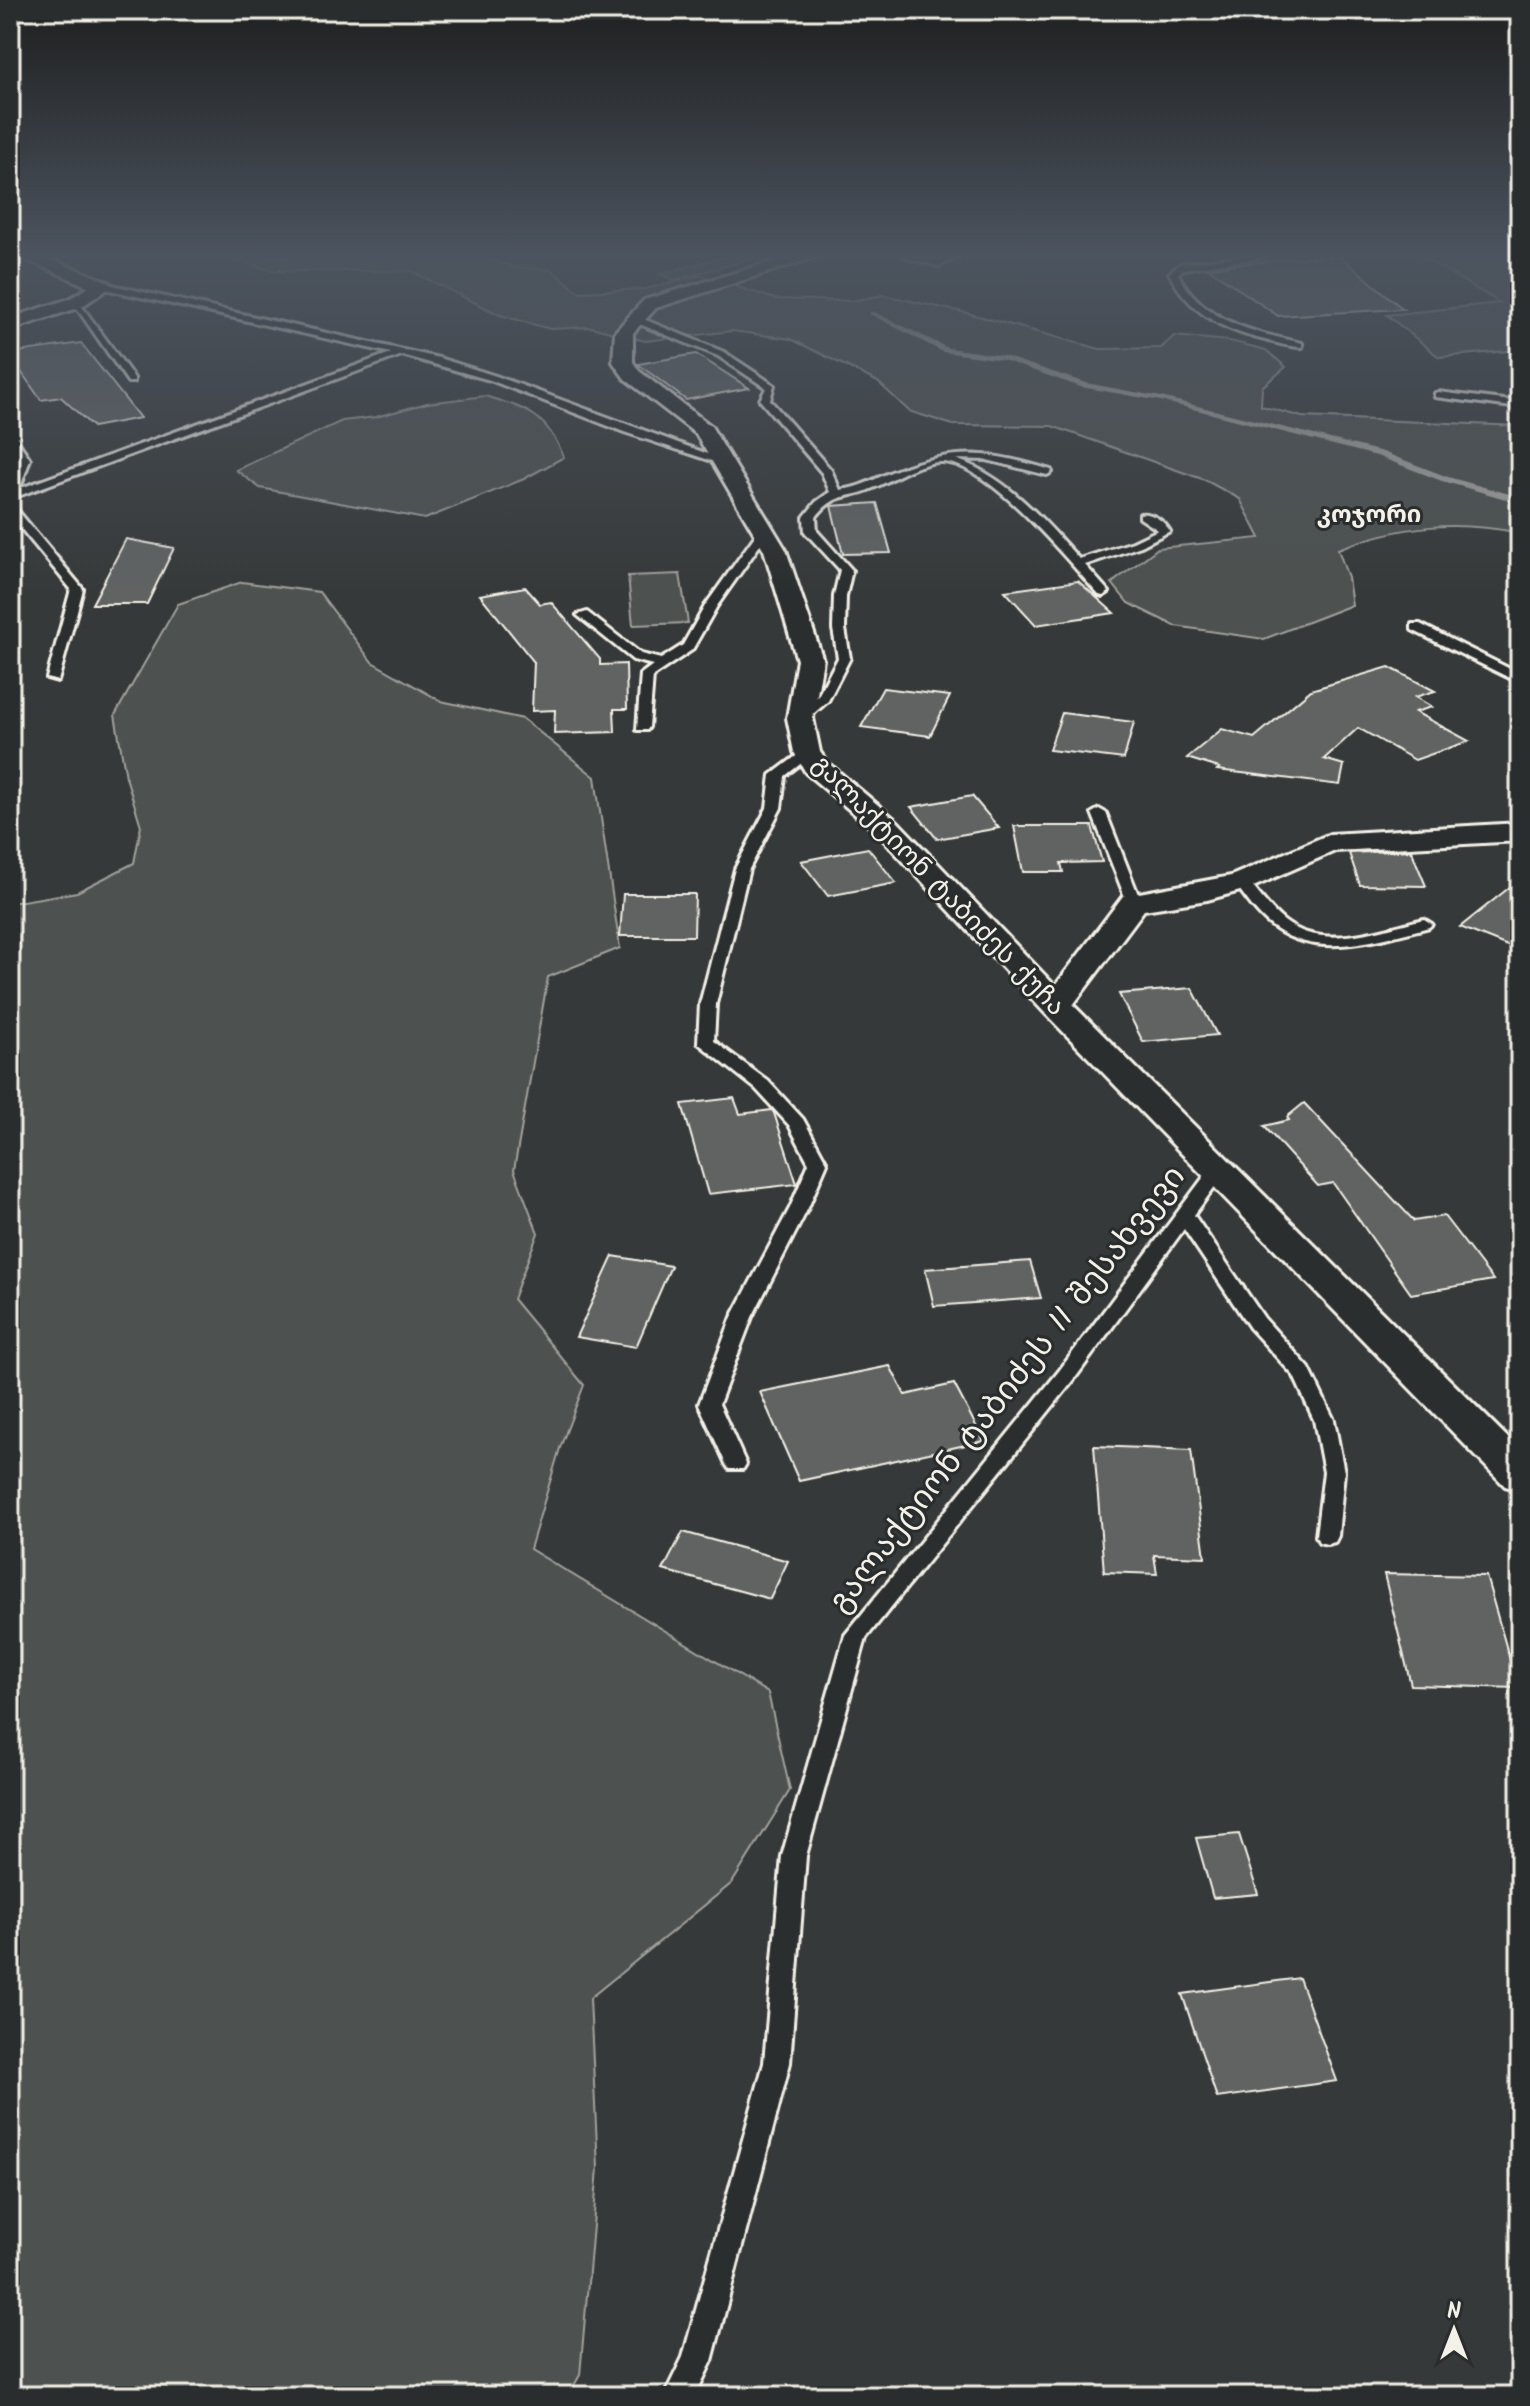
<svg xmlns="http://www.w3.org/2000/svg" width="1530" height="2406" font-family="Kalam,'Noto Sans Georgian',sans-serif">
<style>
.green{fill:#4e514f;stroke:#a1a19c;stroke-width:2}
.lines{fill:none;stroke-linecap:round;stroke-linejoin:round}
.stream{fill:#a8a7a1;fill-rule:evenodd}
.building{fill:#616362;stroke:#f4f1e8;stroke-width:2}
.lane-casing{stroke:#f4f1e8;stroke-width:6}
.street-casing{stroke:#f4f1e8;stroke-width:6}
.lane{fill:#2a2d2e;fill-rule:evenodd}
.street{fill:#2a2d2e;fill-rule:evenodd}
.labels{text-anchor:middle;dominant-baseline:central;stroke-width:6;stroke-linejoin:round;paint-order:stroke}
.far-neighbourhood-label{font-size:24px;font-weight:bold;fill:#f4f1e8;stroke:#2a2d2e}
.street-label{font-size:26px;fill:#f4f1e8;stroke:#2a2d2e}
.near-street-label{font-size:32px;fill:#f4f1e8;stroke:#2a2d2e}
</style>
<rect width="100%" height="100%" fill="#363939"/>
<filter id="ink" filterUnits="userSpaceOnUse"><feTurbulence type="fractalNoise" baseFrequency=".0125" numOctaves="2"/><feDisplacementMap in="SourceGraphic" scale="16" xChannelSelector="R" yChannelSelector="G"/><feConvolveMatrix kernelMatrix="1 2 1 2 8 2 1 2 1" color-interpolation-filters="sRGB"/></filter>
<g filter="url(#ink)">
<g class="green">
<path d="M 223,257 L 479,257 L 515,267 L 552,270 L 579,292 L 646,289 L 701,275 L 775,299 L 852,301 L 883,295 L 967,313 L 1100,349 L 1161,348 L 1174,336 L 1230,341 L 1266,350 L 1286,367 L 1262,387 L 1261,406 L 1302,417 L 1520,426 L 1520,533 C 1454,520 1401,525 1338,549 L 1348,578 L 1352,605 L 1264,639 L 1175,626 L 1128,603 L 1112,583 L 1158,548 L 1260,538 L 1240,499 L 1205,480 L 1052,426 L 953,425 L 909,411 L 878,382 L 791,339 L 732,331 L 645,341 L 591,327 L 550,329 L 500,315 L 411,271 L 274,271 Z"/>
<path d="M 725,257 L 758,257 L 674,280 L 660,274 Z"/>
<path d="M 1423,257 L 1520,257 L 1520,350 L 1439,357 L 1387,315 L 1500,303 Z"/>
<path d="M 485,396 C 528,409 546,414 564,457 L 524,479 L 425,519 L 260,488 L 236,470 L 342,421 L 376,417 L 427,403 Z"/>
<path d="M 680,574 L 688,623 L 633,625 L 628,576 Z"/>
<path d="M 242,582 L 319,592 L 372,662 L 441,701 L 523,719 L 595,777 L 620,948 L 548,977 L 514,1170 L 538,1233 L 513,1299 L 584,1385 L 560,1448 L 530,1549 L 768,1693 L 790,1790 L 732,1883 L 590,1998 L 598,2168 L 580,2375 L 568,2396 L 10,2396 L 10,903 L 77,892 L 134,863 L 141,826 L 126,777 L 115,715 L 178,604 Z"/>
</g>
<g class="lines">
<path class="stream" d="M 870,312 L 874,312 L 948,348 L 1004,356 L 1086,383 L 1161,397 L 1383,452 L 1448,477 L 1520,497 L 1520,503 L 1442,481 L 1377,456 L 1161,401 L 1081,387 L 1003,360 L 943,352 L 870,314 Z"/>
</g>
<g class="building">
<path d="M 1307,257 L 1341,257 L 1403,309 L 1278,316 L 1208,268 Z"/>
<path d="M 81,343 L 140,418 L 93,427 L 61,397 L 41,400 L 10,356 L 10,353 Z"/>
<path d="M 696,354 L 749,388 L 686,400 L 638,364 Z"/>
<path d="M 877,503 L 891,553 L 843,554 L 831,506 Z"/>
<path d="M 126,539 L 174,548 L 147,604 L 92,604 Z"/>
<path d="M 1078,581 L 1114,613 L 1036,625 L 1005,591 Z"/>
<path d="M 525,587 L 540,604 L 551,602 L 600,659 L 600,665 L 626,664 L 627,709 L 614,709 L 615,732 L 554,734 L 555,710 L 532,711 L 534,662 L 480,595 Z"/>
<path d="M 1389,667 L 1435,691 L 1415,697 L 1432,707 L 1415,712 L 1469,741 L 1415,760 L 1358,728 L 1324,759 L 1344,765 L 1340,785 L 1217,770 L 1219,768 L 1187,758 L 1222,729 L 1254,738 L 1311,690 Z"/>
<path d="M 883,688 L 950,696 L 930,736 L 861,727 Z"/>
<path d="M 1062,713 L 1134,722 L 1124,759 L 1049,750 Z"/>
<path d="M 972,796 L 999,828 L 937,839 L 911,807 Z"/>
<path d="M 1014,826 L 1092,826 L 1102,862 L 1061,863 L 1063,872 L 1023,872 Z"/>
<path d="M 868,848 L 896,883 L 828,896 L 801,861 Z"/>
<path d="M 1411,850 L 1426,886 L 1360,885 L 1349,853 Z"/>
<path d="M 1520,879 L 1520,951 L 1460,927 Z"/>
<path d="M 623,894 L 695,894 L 694,936 L 620,936 Z"/>
<path d="M 1192,988 L 1217,1035 L 1143,1042 L 1119,994 Z"/>
<path d="M 734,1098 L 740,1114 L 772,1110 L 774,1113 L 797,1184 L 708,1194 L 682,1104 Z"/>
<path d="M 1304,1103 L 1414,1221 L 1444,1216 L 1493,1280 L 1411,1294 L 1333,1183 L 1318,1186 L 1264,1126 L 1289,1120 L 1287,1117 Z"/>
<path d="M 613,1256 L 671,1266 L 636,1347 L 576,1337 Z"/>
<path d="M 1030,1261 L 1041,1298 L 934,1306 L 925,1269 Z"/>
<path d="M 890,1366 L 905,1395 L 954,1384 L 984,1441 L 799,1481 L 760,1392 Z"/>
<path d="M 1094,1446 L 1191,1450 L 1205,1557 L 1154,1555 L 1157,1574 L 1104,1572 Z"/>
<path d="M 683,1532 L 788,1561 L 770,1599 L 663,1570 Z"/>
<path d="M 1384,1574 L 1486,1576 L 1518,1688 L 1411,1685 Z"/>
<path d="M 1239,1834 L 1258,1894 L 1213,1898 L 1196,1838 Z"/>
<path d="M 1299,1978 L 1337,2081 L 1217,2098 L 1182,1994 Z"/>
</g>
<g class="lines">
<g class="lane-casing">
<g id="lane">
<path d="M 904,257 L 937,260 L 959,257 L 938,266 Z"/>
<path d="M 1236,257 L 1264,257 L 1183,269 L 1178,274 C 1203,322 1253,332 1302,343 L 1302,347 C 1290,347 1277,343 1265,340 C 1223,330 1189,313 1169,273 L 1180,264 Z"/>
<path d="M 103,283 L 439,358 L 496,376 L 727,461 L 718,463 L 624,432 L 490,380 L 402,355 L 10,499 L 10,492 L 391,353 L 100,288 Z"/>
<path d="M 72,301 L 78,301 L 134,378 L 134,382 L 128,382 Z"/>
<path d="M 632,317 L 638,317 L 724,352 L 774,385 L 770,400 L 831,470 L 840,490 C 862,488 879,476 899,469 C 957,447 992,452 1051,470 L 1052,472 L 1047,475 L 987,460 L 956,459 C 1007,477 1044,520 1079,559 L 1133,542 L 1158,530 L 1140,518 L 1140,514 C 1152,512 1164,521 1170,531 L 1141,546 L 1085,565 L 1109,592 L 1103,596 L 1099,595 C 1068,561 988,462 942,462 C 920,461 893,480 873,488 C 847,500 836,491 816,517 L 817,531 L 852,570 L 846,596 L 845,629 L 850,658 L 828,701 L 805,721 L 795,721 L 795,715 L 818,696 L 838,658 L 833,629 L 834,596 L 840,570 L 805,532 L 804,517 L 816,502 L 830,492 L 822,473 L 760,400 L 766,388 L 718,356 L 632,321 Z"/>
<path d="M 1438,392 L 1520,402 L 1520,408 L 1435,397 L 1435,393 Z"/>
<path d="M 10,505 L 14,506 L 83,589 L 58,681 L 47,678 L 71,589 L 10,515 Z"/>
<path d="M 763,529 L 769,532 L 717,606 L 692,650 L 653,676 L 649,727 L 647,730 L 637,730 L 641,674 L 653,665 L 633,660 L 577,615 L 587,612 L 641,654 L 661,659 L 683,645 L 705,606 L 759,530 Z"/>
<path d="M 1412,624 L 1420,624 L 1520,674 L 1520,683 L 1412,630 Z"/>
<path d="M 807,748 L 814,752 L 812,755 L 785,776 L 781,808 L 749,869 L 716,1004 L 714,1041 L 768,1081 L 803,1119 L 827,1163 L 808,1208 L 752,1317 L 719,1404 L 746,1464 L 743,1469 L 729,1469 L 726,1464 L 699,1404 L 732,1317 L 790,1208 L 809,1163 L 789,1125 L 756,1089 L 698,1043 L 700,1004 L 735,869 L 767,808 L 771,775 Z"/>
<path d="M 1099,809 L 1106,813 L 1141,902 L 1139,905 L 1129,905 L 1127,902 L 1092,813 Z"/>
<path d="M 1241,878 L 1246,879 C 1259,893 1269,909 1284,921 C 1323,952 1382,929 1424,919 L 1432,924 L 1429,927 C 1382,939 1320,960 1276,929 C 1259,918 1246,898 1234,882 Z"/>
<path d="M 1218,1165 L 1227,1170 L 1194,1215 L 1264,1318 L 1309,1368 L 1334,1420 L 1344,1472 L 1338,1536 L 1335,1542 L 1327,1544 L 1319,1542 L 1316,1536 L 1324,1472 L 1314,1420 L 1294,1376 L 1250,1328 L 1184,1229 L 1073,1381 L 866,1638 L 806,1856 L 790,2063 L 712,2361 L 695,2396 L 664,2396 L 683,2357 L 764,2063 L 782,1856 L 845,1635 L 1059,1371 L 1212,1166 Z"/>
</g>
</g>
<g class="street-casing">
<g id="street">
<path d="M 21,257 L 45,257 L 109,282 L 112,286 L 81,307 L 10,330 L 10,318 L 69,299 L 89,287 Z"/>
<path d="M 788,257 L 816,257 L 656,308 L 633,333 L 633,362 L 639,371 L 711,426 L 786,550 L 823,660 L 813,718 L 820,752 L 827,762 L 897,821 L 1055,986 L 1123,896 L 1231,876 L 1330,834 L 1520,823 L 1520,841 L 1335,851 L 1251,888 L 1207,900 L 1144,910 L 1073,1005 L 1520,1450 L 1520,1490 L 1505,1486 L 1045,1013 L 877,833 L 806,773 L 794,752 L 787,718 L 797,660 L 764,550 L 696,434 L 625,379 L 613,362 L 615,332 L 644,300 Z"/>
<path d="M 10,438 L 17,440 L 30,459 L 21,485 L 10,491 Z"/>
</g>
</g>
<use href="#lane" class="lane"/>
<use href="#street" class="street"/>
</g>
</g>
<linearGradient id="sky" x2="0" y2="1"><stop stop-color="#1e1f1f"/><stop offset="0.43" stop-color="#4c545f"/><stop offset="1" stop-color="#4c545f" stop-opacity="0"/></linearGradient>
<rect width="1530" height="594" fill="url(#sky)"/>
<g class="labels">
<g class="far-neighbourhood-label">
<text x="1369" y="515">კოჯორი</text>
</g>
<g class="street-label">
<text transform="translate(938 886) rotate(46)">გალაქტიონ ტაბიძეს ქუჩა</text>
</g>
<g class="near-street-label">
<text transform="translate(1008 1390) rotate(-52)">გალაქტიონ ტაბიძეს II შესახვევი</text>
</g>
</g>
<rect width="1530" height="2406" fill="none" stroke="#2a2d2e" stroke-width="40"/>
<rect x="20" y="20" width="1490" height="2366" fill="none" stroke="#f4f1e8" stroke-width="3" filter="url(#ink)"/>
<g transform="translate(1454 2330)" stroke="#2a2d2e" stroke-width="6" paint-order="stroke">
<path d="M0-6L14 30L0 20L-14 30Z" fill="#f4f1e8"/>
<text y="-12" font-size="22" font-weight="bold" text-anchor="middle" fill="#f4f1e8">N</text>
</g>
</svg>
